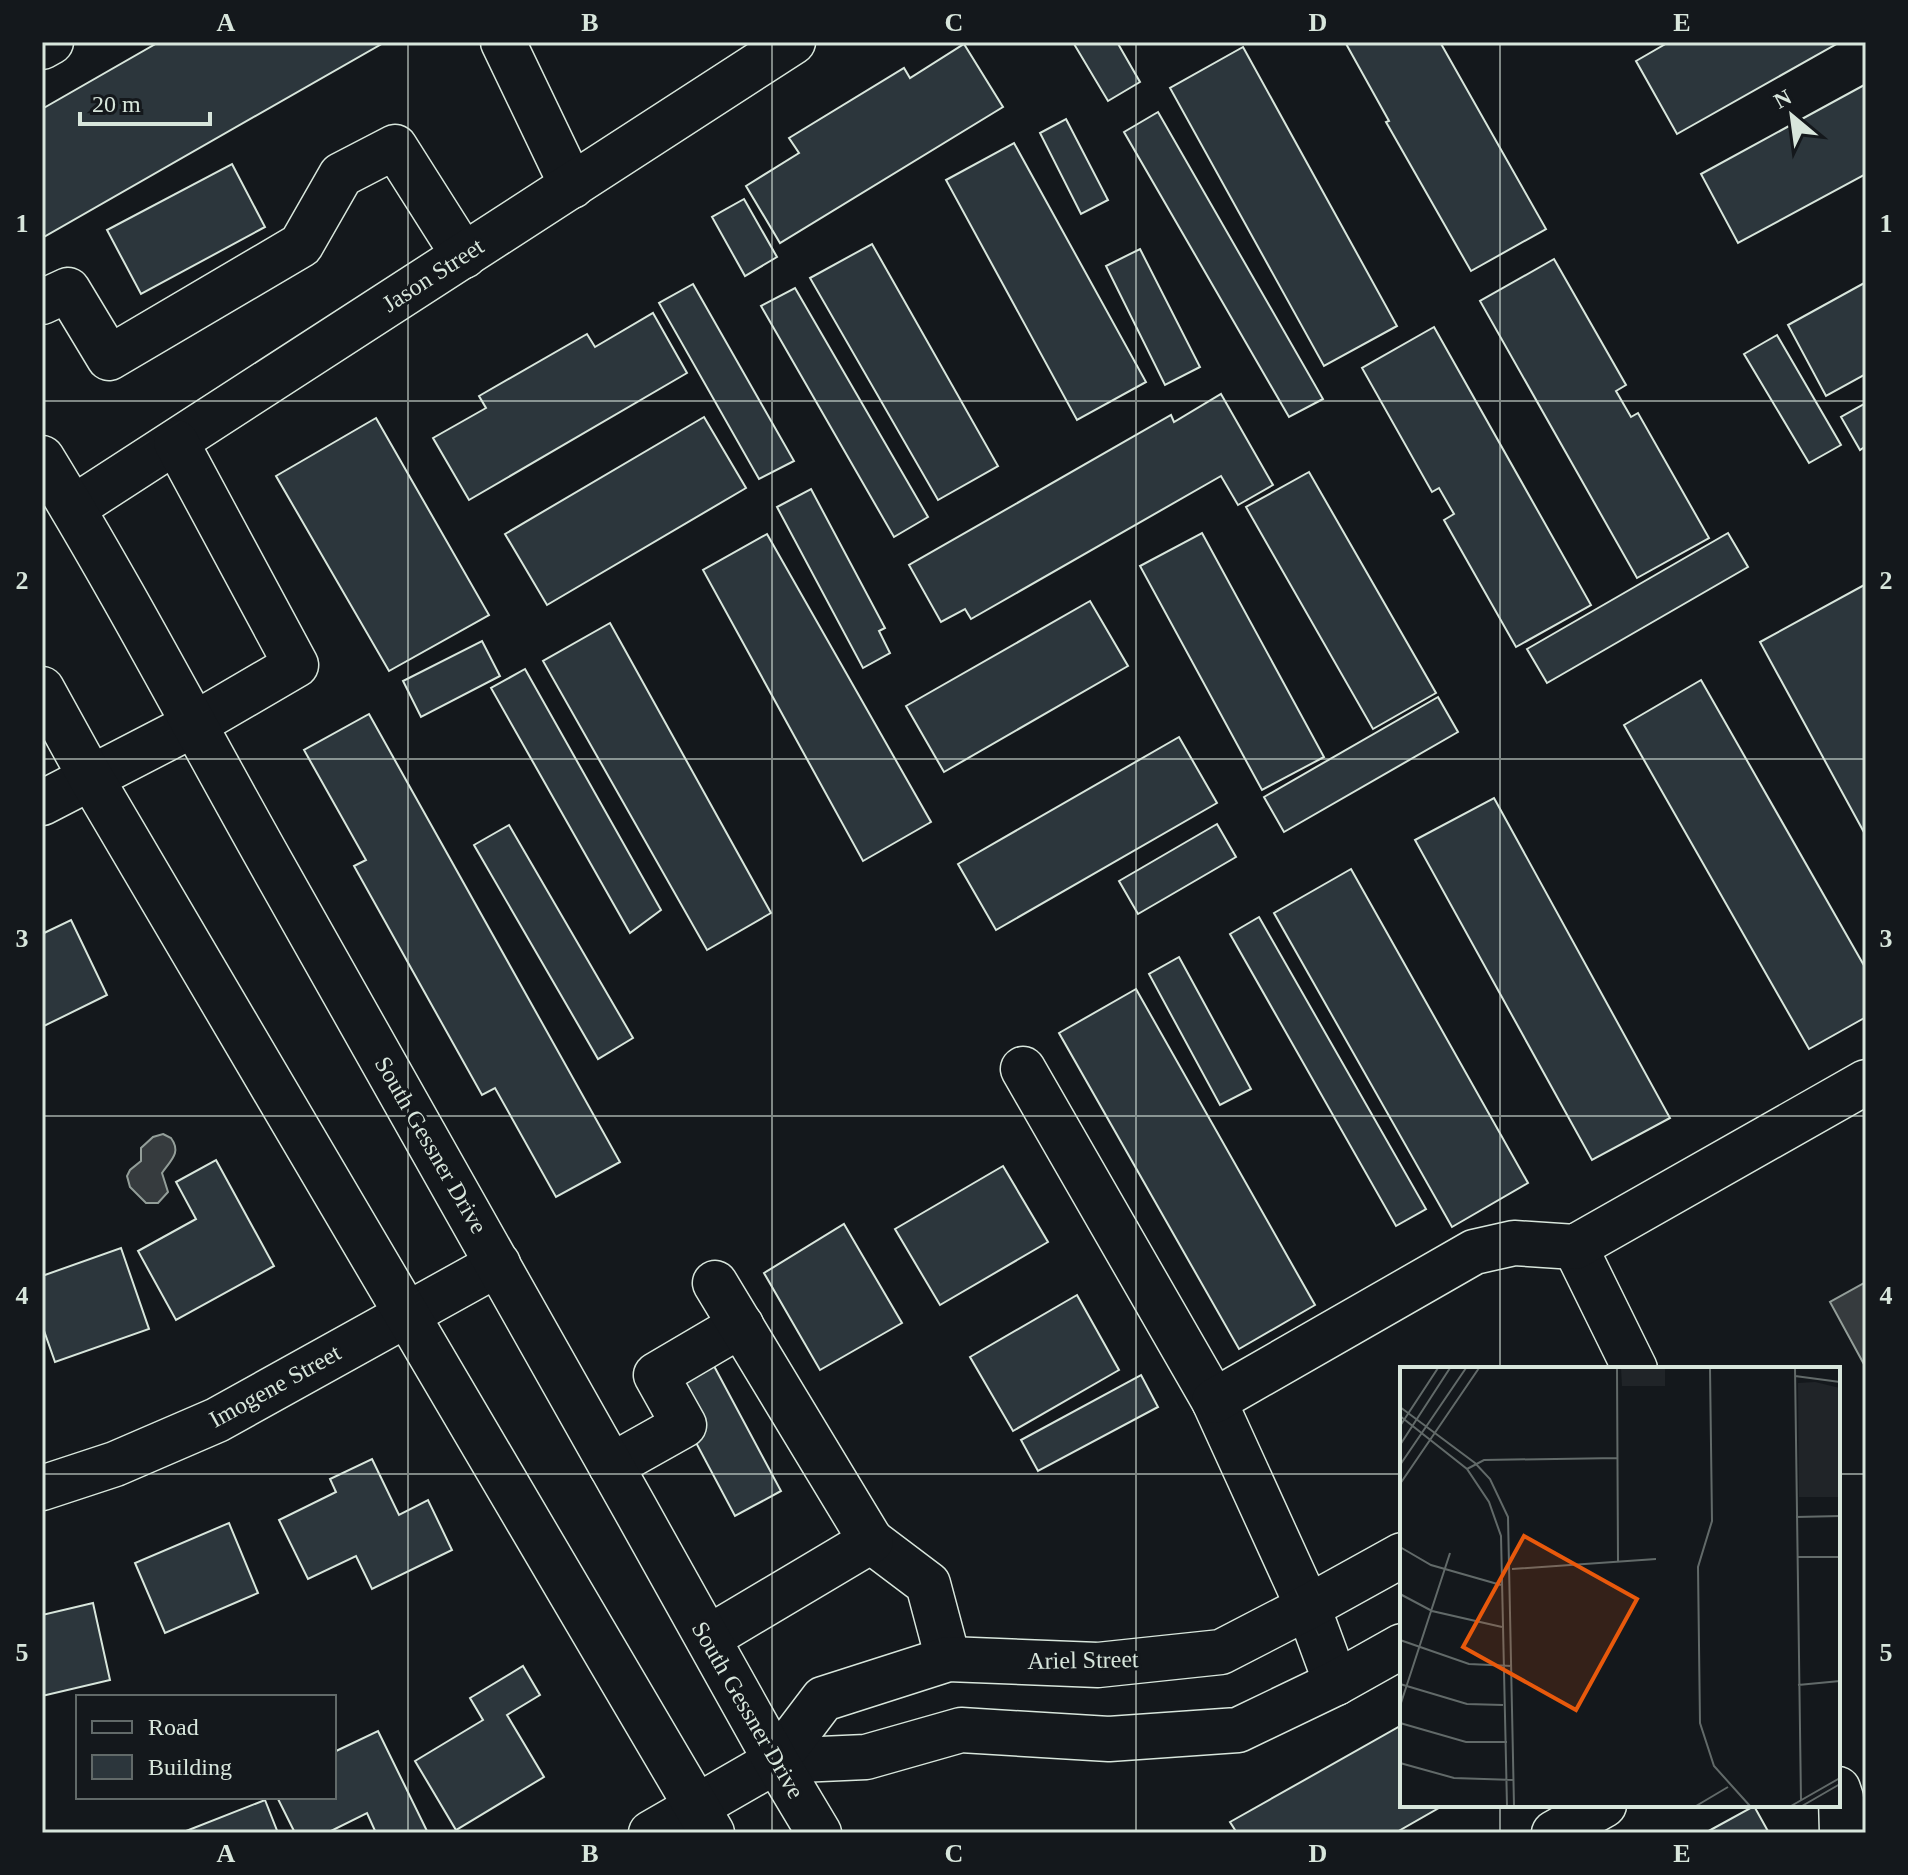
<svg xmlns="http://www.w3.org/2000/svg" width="1908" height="1875" font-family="Georgia,serif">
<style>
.water{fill:#363b3e;stroke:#939e99;stroke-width:2}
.building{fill:#2c363c;stroke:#d8e6dc;stroke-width:2}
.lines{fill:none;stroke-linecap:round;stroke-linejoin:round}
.minor-casing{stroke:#d8e6dc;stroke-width:47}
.major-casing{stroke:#d8e6dc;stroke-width:47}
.minor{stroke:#14181c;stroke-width:44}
.major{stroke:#14181c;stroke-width:44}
.grid{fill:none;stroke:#d8e6dc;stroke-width:2;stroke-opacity:0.55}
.labels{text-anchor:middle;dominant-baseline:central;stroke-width:6;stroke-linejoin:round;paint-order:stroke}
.street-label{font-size:24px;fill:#d8e6dc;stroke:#14181c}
.inset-road{fill:none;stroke:#626a69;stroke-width:2}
.view{fill:#e8590c;fill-opacity:0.15;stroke:#e8590c;stroke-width:4}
.inset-edge{fill:none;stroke:#d8e6dc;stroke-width:4}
.neatline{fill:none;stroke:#d8e6dc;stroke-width:3}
.grid-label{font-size:26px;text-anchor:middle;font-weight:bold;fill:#d8e6dc}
</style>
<rect width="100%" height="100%" fill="#14181c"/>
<g class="water">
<path d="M 163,1134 L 171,1138 C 182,1153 170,1161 162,1173 L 168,1192 L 158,1203 L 146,1203 L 130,1187 L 127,1176 L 130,1170 L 141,1161 L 141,1148 L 153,1137 Z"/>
<path d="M 1866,1282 L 1866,1368 L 1830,1302 Z"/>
</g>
<g class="building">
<path d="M 159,42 L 385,42 L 42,238 L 42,109 Z"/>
<path d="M 1078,42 L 1117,42 L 1140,82 L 1108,101 L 1074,44 Z"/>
<path d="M 1345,42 L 1440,42 L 1546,229 L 1471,271 L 1386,122 L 1389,121 Z"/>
<path d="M 1669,42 L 1840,42 L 1677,134 L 1636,61 Z"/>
<path d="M 964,44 L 1003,107 L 780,243 L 746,186 L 799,153 L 789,138 L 904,68 L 910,78 Z"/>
<path d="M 1243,47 L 1397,326 L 1324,366 L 1170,88 Z"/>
<path d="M 1866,84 L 1866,174 L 1738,243 L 1701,174 Z"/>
<path d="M 1158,112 L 1323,399 L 1289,417 L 1124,132 Z"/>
<path d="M 1066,119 L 1108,200 L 1081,214 L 1040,133 Z"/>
<path d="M 1014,143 L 1146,382 L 1077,420 L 946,180 Z"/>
<path d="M 232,164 L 265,227 L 141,294 L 107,230 Z"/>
<path d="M 744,199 L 777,257 L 745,276 L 712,217 Z"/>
<path d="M 872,244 L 998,466 L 938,500 L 810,278 Z"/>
<path d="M 1140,249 L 1200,367 L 1165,385 L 1106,266 Z"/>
<path d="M 1554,259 L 1626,385 L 1616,391 L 1631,417 L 1638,413 L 1709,538 L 1637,578 L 1480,301 Z"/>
<path d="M 1866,282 L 1866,374 L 1826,396 L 1788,325 Z"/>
<path d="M 693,284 L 794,461 L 759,479 L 659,303 Z"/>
<path d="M 795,288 L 928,517 L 894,537 L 761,306 Z"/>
<path d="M 653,313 L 687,373 L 469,500 L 433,438 L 486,408 L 479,396 L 587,334 L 595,347 Z"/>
<path d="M 1434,327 L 1591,605 L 1516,647 L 1444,520 L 1454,514 L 1439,488 L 1432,492 L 1362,368 Z"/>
<path d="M 1777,335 L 1841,445 L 1809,463 L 1744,354 Z"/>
<path d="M 1221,394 L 1273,485 L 1238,505 L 1221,476 L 971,619 L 965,609 L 941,622 L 909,565 L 1171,415 L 1174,422 Z"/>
<path d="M 1866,403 L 1866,446 L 1860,450 L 1841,417 Z"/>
<path d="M 704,417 L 746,488 L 547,605 L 505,534 Z"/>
<path d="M 376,418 L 489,615 L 389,671 L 276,476 Z"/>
<path d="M 1309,472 L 1436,693 L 1373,729 L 1246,507 Z"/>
<path d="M 811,489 L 885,628 L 879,631 L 890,653 L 863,668 L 777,507 Z"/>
<path d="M 1202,533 L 1324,757 L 1262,790 L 1140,566 Z"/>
<path d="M 1728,533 L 1748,567 L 1547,683 L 1527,649 Z"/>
<path d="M 767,534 L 931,822 L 863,861 L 703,570 Z"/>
<path d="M 1866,584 L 1866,836 L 1760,642 Z"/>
<path d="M 1090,601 L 1128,666 L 944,772 L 906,706 Z"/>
<path d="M 610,623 L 771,913 L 707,950 L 543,661 Z"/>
<path d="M 482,641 L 500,676 L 421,717 L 403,681 Z"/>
<path d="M 525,669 L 661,910 L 630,933 L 491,688 Z"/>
<path d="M 1701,680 L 1866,969 L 1866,1017 L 1809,1049 L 1624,725 Z"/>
<path d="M 1438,697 L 1458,732 L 1284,832 L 1264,797 Z"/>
<path d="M 369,714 L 620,1162 L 556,1197 L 495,1088 L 482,1095 L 354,866 L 366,860 L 304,750 Z"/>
<path d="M 1179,737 L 1217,803 L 996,930 L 958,864 Z"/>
<path d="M 1494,798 L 1670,1118 L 1592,1160 L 1415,840 Z"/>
<path d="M 1217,824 L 1236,857 L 1138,914 L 1119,881 Z"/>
<path d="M 509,825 L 633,1038 L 598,1059 L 474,845 Z"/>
<path d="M 1351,869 L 1528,1183 L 1452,1227 L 1274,913 Z"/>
<path d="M 1259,917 L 1426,1209 L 1396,1226 L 1230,934 Z"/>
<path d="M 71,920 L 107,995 L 42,1027 L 42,934 Z"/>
<path d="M 1179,957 L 1251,1089 L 1220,1105 L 1149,974 Z"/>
<path d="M 1136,989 L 1315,1305 L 1239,1349 L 1059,1033 Z"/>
<path d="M 216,1160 L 274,1266 L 176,1320 L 138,1251 L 196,1219 L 176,1182 Z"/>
<path d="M 1003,1166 L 1048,1242 L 940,1305 L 895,1229 Z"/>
<path d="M 844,1224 L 902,1323 L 820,1370 L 764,1273 Z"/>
<path d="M 121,1248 L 149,1329 L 55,1362 L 42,1325 L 42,1276 Z"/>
<path d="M 1077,1295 L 1119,1370 L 1013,1431 L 970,1357 Z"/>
<path d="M 714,1366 L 781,1491 L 735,1516 L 668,1390 Z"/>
<path d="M 1141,1375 L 1158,1407 L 1038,1471 L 1021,1440 Z"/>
<path d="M 372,1459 L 399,1515 L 428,1500 L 452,1550 L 372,1589 L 356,1556 L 308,1579 L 279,1520 L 336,1492 L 330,1479 Z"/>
<path d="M 229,1523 L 258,1593 L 165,1633 L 135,1563 Z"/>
<path d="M 93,1603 L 110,1680 L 42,1696 L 42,1615 Z"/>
<path d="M 523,1666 L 540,1695 L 507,1715 L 544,1777 L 456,1830 L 415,1761 L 483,1720 L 470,1698 Z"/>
<path d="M 1402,1725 L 1402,1805 L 1444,1805 L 1395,1833 L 1237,1833 L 1230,1822 Z"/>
<path d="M 378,1731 L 428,1833 L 376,1833 L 367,1813 L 327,1833 L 295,1833 L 277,1797 L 334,1797 L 334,1752 Z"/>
<path d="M 265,1800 L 278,1833 L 181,1833 Z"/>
<path d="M 1754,1806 L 1769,1833 L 1705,1833 Z"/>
</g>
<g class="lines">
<g class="minor-casing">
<g id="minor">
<path d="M 503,42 L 572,186"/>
<path d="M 42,47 L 51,42"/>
<path d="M 42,302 L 68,290 L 109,358 L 301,245 L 341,175 L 395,147 L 464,256"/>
<path d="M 73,508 L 793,42"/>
<path d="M 42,803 L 193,725 L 296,665 L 176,442"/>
<path d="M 1023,1069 L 1214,1401 L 1308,1607 L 1336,1683"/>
<path d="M 1575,1247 L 1635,1369"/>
<path d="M 1214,1401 L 1474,1252 L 1514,1243 L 1575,1247 L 1866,1082"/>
<path d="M 611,1466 L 684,1425 L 656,1375 L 741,1325"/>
<path d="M 42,1488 L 115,1464 L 217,1420 L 498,1264"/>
<path d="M 871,1541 L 928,1584 L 948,1659"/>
<path d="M 708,1638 L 871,1541 L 715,1283"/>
<path d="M 776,1761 L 866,1757 L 961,1730 L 1109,1739 L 1238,1730 L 1336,1683 L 1402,1646"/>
<path d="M 1838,1789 L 1841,1798 L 1842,1833"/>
<path d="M 651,1833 L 776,1761 L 823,1699 L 948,1659 L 1098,1665 L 1221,1652 L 1308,1607 L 1402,1555"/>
<path d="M 1554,1833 L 1604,1805"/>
</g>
</g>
<g class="major-casing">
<g id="major">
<path d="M 42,458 C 123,590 195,728 271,863 C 441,1162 609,1461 776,1761 L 819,1833"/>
<path d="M 42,689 L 91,778 L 712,1833"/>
</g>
</g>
<use href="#minor" class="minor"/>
<use href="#major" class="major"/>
</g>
<path class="grid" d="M 408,42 L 408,1833M 772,42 L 772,1833M 1136,42 L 1136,1833M 1500,42 L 1500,1369M 42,401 L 1866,401M 42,759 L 1866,759M 42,1116 L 1866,1116M 42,1474 L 1402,1474M 1838,1474 L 1866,1474M 1500,1805 L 1500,1833"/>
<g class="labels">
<g class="street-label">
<text transform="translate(433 275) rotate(-33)">Jason Street</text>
<text transform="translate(431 1145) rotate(60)">South Gessner Drive</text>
<text transform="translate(275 1386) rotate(-29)">Imogene Street</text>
<text transform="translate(1083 1660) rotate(-1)">Ariel Street</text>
<text transform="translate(748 1710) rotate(60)">South Gessner Drive</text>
</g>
</g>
<g transform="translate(1400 1367)">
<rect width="440" height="440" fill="#14181c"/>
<path d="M 221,1 L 265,1 L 265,19 L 222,19 ZM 415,15 L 440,21 L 440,130 L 399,130 L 398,16 Z" fill="#202428"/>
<path class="inset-road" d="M 217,1 L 218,194M 310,1 L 312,154 L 298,200 L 300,356 L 314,399 L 350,439M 395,1 L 401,434M 395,9 L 440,15M 0,40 L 75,96 L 90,112 L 108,150 L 114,439M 0,49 L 67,102 L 89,135 L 101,169 L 107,439M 0,59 L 38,1M 0,78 L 50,1M 0,98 L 66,1M 67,102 L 84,93 L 218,91M 0,117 L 79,1M 396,150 L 440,149M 0,180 L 31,198 L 101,218M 397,190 L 440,190M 112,202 L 256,192M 0,227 L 32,244 L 102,260M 0,273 L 69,297 L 112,299M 0,317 L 67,337 L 103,338M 398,318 L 440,314M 0,339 L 50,186M 0,356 L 66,375 L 107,375M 0,396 L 54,411 L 114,413M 296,439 L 328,420M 391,439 L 440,411M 402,439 L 440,417"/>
<path class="view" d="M 124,169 L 237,232 L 176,343 L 63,280 Z"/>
<rect width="440" height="440" class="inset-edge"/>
</g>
<rect width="1908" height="1875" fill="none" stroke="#14181c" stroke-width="88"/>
<rect x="76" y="1695" width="260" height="104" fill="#14181c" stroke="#626a69" stroke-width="2"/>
<rect x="92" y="1721" width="40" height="12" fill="#14181c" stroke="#626a69" stroke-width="2"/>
<text x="148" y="1735" font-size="24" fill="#d8e6dc">Road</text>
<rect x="92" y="1755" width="40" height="24" fill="#2c363c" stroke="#626a69" stroke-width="2"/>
<text x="148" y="1775" font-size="24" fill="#d8e6dc">Building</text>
<g transform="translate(1792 116) rotate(331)" stroke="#14181c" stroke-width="6" paint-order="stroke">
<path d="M0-6L14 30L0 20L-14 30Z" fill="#d8e6dc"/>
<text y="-12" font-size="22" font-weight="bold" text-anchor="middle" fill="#d8e6dc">N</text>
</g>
<path d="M80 112v12h130v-12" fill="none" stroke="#d8e6dc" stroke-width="4"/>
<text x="92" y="112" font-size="24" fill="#d8e6dc" stroke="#14181c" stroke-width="6" paint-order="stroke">20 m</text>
<rect x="44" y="44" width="1820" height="1787" class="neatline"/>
<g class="grid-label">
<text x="226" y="31">A</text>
<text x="590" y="31">B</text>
<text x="954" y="31">C</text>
<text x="1318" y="31">D</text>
<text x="1682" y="31">E</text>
<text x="22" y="232">1</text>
<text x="1886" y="232">1</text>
<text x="22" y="589">2</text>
<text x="1886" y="589">2</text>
<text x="22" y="947">3</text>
<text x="1886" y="947">3</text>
<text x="22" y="1304">4</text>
<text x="1886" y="1304">4</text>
<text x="22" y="1661">5</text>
<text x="1886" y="1661">5</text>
<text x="226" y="1862">A</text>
<text x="590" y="1862">B</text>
<text x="954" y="1862">C</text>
<text x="1318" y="1862">D</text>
<text x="1682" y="1862">E</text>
</g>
</svg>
